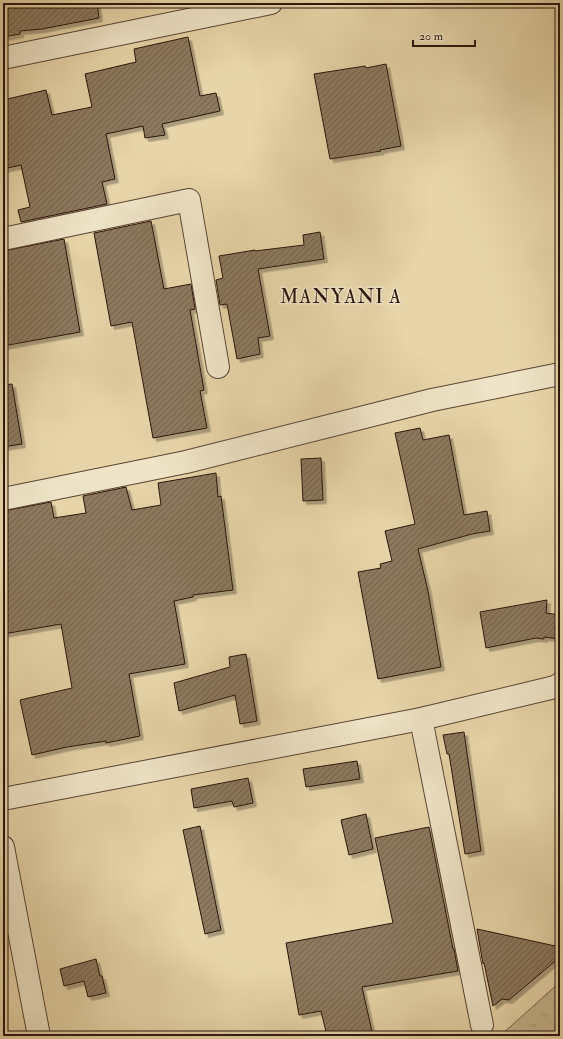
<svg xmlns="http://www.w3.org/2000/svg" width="563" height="1039" font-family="'IM FELL Double Pica',serif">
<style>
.park{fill:url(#park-tufts);stroke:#78644d}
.building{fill:url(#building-hatch);stroke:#29150c;filter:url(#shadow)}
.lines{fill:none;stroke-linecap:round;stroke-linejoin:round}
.minor-casing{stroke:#584533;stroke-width:24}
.minor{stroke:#efe4c7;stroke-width:22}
.labels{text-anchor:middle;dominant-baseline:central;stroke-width:3;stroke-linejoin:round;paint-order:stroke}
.quarter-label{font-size:19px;letter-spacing:1px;fill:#29150c;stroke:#efe4c7}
</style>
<defs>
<pattern id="park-tufts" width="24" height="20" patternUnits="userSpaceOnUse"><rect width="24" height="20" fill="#c7b48e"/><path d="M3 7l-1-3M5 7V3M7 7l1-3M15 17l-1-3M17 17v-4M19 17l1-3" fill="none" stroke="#ab9a79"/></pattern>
<pattern id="building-hatch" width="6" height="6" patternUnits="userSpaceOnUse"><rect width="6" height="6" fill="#8c795e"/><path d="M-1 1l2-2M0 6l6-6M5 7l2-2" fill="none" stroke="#72624c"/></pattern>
<filter id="shadow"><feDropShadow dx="3.5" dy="3.5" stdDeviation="0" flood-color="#0004"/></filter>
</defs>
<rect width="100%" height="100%" fill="#e7d5a9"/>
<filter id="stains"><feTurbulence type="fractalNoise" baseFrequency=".005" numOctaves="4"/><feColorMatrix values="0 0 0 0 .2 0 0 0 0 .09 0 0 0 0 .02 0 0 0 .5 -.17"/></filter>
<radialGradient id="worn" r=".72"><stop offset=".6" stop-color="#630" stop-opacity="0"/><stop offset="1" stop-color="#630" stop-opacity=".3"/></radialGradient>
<path class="park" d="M 560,982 L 560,1036 L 500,1036 Z"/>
<g class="building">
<path d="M 3,3 L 97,3 L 99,18 L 42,29 L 20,31 L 20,34 L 3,37 Z"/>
<path d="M 188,37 L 200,96 L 216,93 L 220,111 L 162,124 L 165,135 L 145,138 L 143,126 L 106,134 L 115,179 L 102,182 L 107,204 L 21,222 L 18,210 L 30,207 L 21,165 L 3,169 L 3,100 L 46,90 L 52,115 L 92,107 L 85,74 L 136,62 L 134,49 Z"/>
<path d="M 386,64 L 401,146 L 380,150 L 381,151 L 330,159 L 314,74 L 365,66 L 366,68 Z"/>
<path d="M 151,221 L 164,289 L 191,284 L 195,309 L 190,310 L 204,390 L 200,391 L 207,428 L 153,438 L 132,322 L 111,326 L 94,233 Z"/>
<path d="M 320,232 L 324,259 L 258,269 L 270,336 L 258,338 L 260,354 L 237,359 L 227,304 L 220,305 L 216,280 L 223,278 L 219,256 L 255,250 L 255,251 L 304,245 L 303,235 Z"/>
<path d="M 64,239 L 80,332 L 3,346 L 3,251 Z"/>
<path d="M 12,384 L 22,444 L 3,447 L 3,385 Z"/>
<path d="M 420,428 L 423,440 L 449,435 L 464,515 L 487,511 L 490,531 L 472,534 L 418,549 L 428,591 L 441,667 L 378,679 L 358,572 L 381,568 L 380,564 L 392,561 L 385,531 L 415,524 L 395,433 Z"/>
<path d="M 321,458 L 323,500 L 303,501 L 301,459 Z"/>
<path d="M 216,473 L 218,497 L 221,496 L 233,590 L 193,595 L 193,597 L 174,601 L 185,664 L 129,674 L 140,736 L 106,743 L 106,741 L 67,747 L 32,755 L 20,700 L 72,688 L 61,624 L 3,634 L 3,511 L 51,502 L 54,518 L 86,513 L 83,496 L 126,487 L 132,510 L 161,505 L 158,483 Z"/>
<path d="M 547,600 L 546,613 L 560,615 L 560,639 L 544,637 L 544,639 L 536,638 L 486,648 L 480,612 Z"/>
<path d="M 246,654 L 257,721 L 240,724 L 235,695 L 179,711 L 174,683 L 230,667 L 229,657 Z"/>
<path d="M 464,732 L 481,851 L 465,854 L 449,754 L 447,754 L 443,735 Z"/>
<path d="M 357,761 L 360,779 L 306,787 L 303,769 Z"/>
<path d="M 248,778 L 253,803 L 234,807 L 232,801 L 194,808 L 191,789 Z"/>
<path d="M 366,814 L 373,849 L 349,855 L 341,820 Z"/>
<path d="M 200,826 L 221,930 L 205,934 L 183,830 Z"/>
<path d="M 429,827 L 453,949 L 454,949 L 458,971 L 362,987 L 373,1036 L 327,1036 L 321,1011 L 299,1015 L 286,943 L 393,923 L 375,838 Z"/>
<path d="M 477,929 L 560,947 L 560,957 L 509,1000 L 502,999 L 493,1006 L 484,963 L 483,964 Z"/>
<path d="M 96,959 L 100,976 L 102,976 L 106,993 L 88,997 L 84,981 L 64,986 L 60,969 Z"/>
</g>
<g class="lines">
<g class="minor-casing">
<g id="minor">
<path d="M 3,58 L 271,3"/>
<path d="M 3,239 L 189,200 L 218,367"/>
<path d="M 3,499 L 186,462 L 432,400 L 560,374"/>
<path d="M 421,719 L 482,1025"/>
<path d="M 3,799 L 421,719 L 555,687 L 560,684"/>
<path d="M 3,847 L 39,1036"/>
</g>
</g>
<use href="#minor" class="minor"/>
</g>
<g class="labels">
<g class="quarter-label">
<text x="341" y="297">MANYANI A</text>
</g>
</g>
<rect width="563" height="1039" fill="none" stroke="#e7d5a9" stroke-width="16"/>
<rect x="4" y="4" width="555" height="1031" fill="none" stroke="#29150c" stroke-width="2"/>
<rect x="8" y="8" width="547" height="1023" fill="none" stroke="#29150c"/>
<path d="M413 40v6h62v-6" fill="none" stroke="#29150c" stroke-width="2"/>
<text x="419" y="40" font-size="12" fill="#29150c" stroke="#efe4c7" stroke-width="3" paint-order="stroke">20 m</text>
<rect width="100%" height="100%" filter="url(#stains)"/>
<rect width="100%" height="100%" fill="url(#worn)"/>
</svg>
